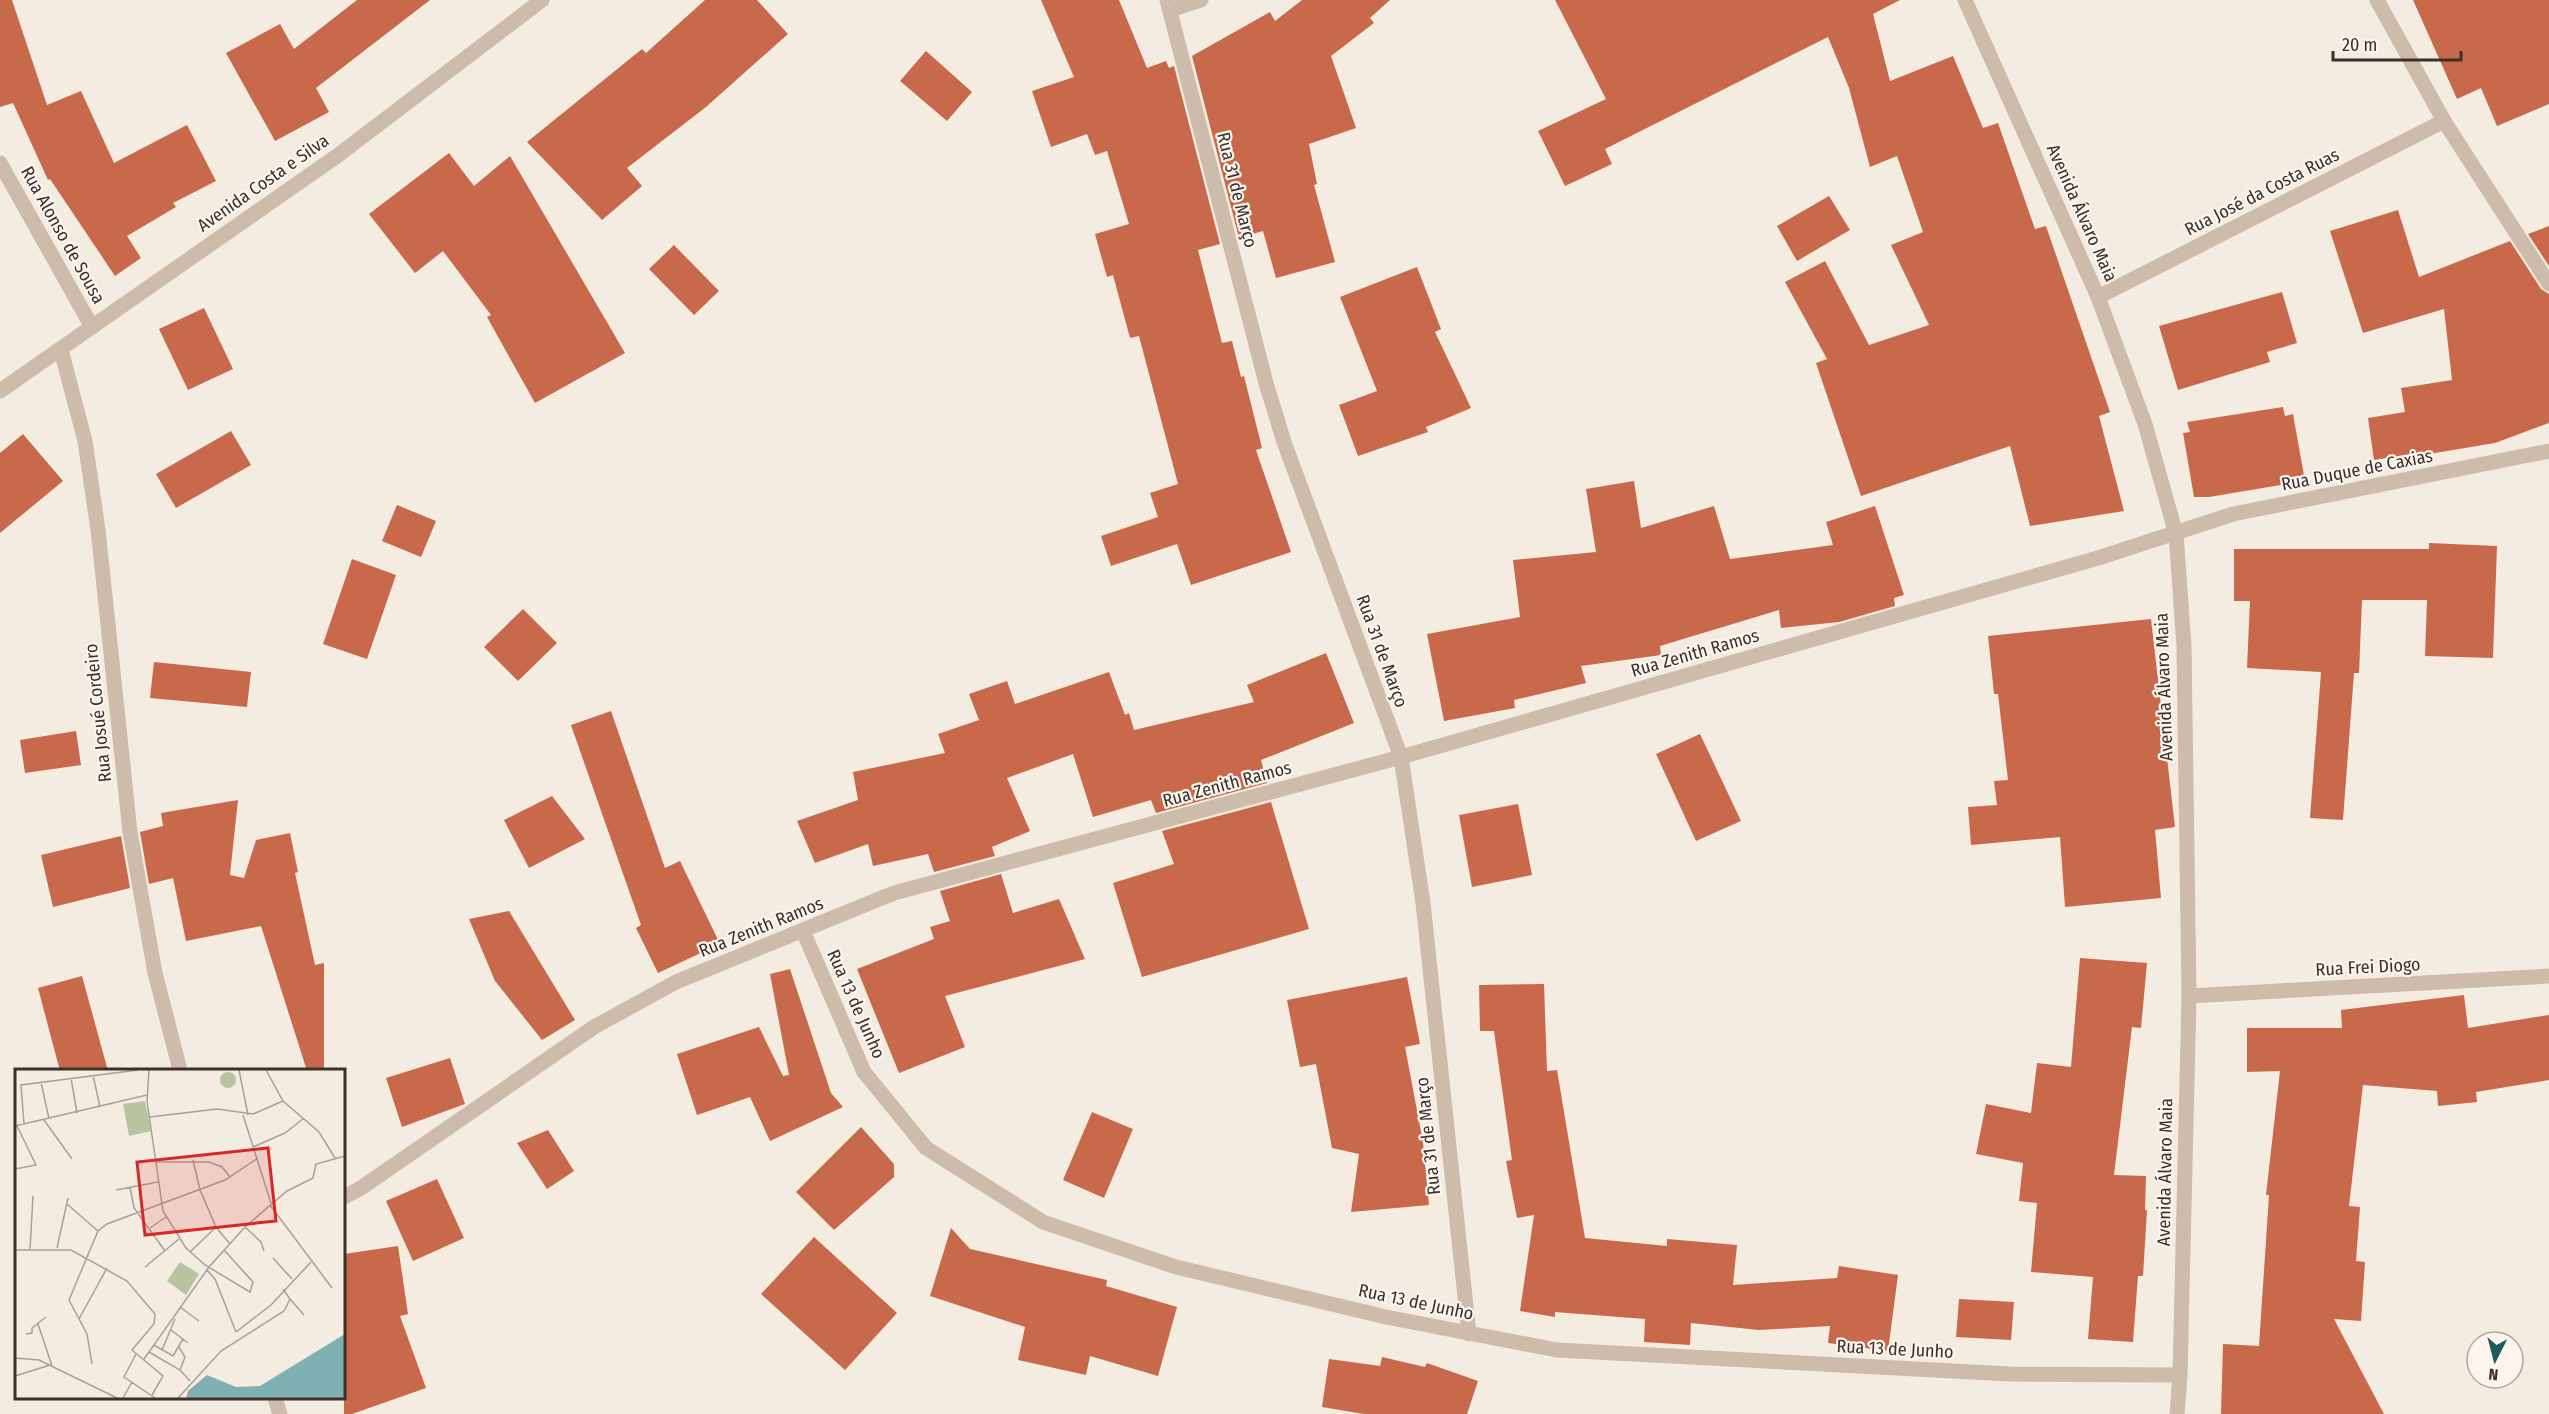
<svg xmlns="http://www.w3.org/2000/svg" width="2549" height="1414" font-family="'Fira Sans Condensed',sans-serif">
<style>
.building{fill:#c8694b}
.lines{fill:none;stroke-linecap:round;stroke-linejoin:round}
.minor{stroke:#cdbbac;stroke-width:15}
.labels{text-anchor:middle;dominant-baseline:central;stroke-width:4.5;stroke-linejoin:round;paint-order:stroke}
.street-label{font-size:18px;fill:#3b302b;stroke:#fbf5ee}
.inset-road{fill:none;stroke:#aaa098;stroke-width:1.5}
.view{fill:#d62828;fill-opacity:0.15;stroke:#d62828;stroke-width:3}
.inset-edge{fill:none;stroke:#3b302b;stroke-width:3}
</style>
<rect width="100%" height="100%" fill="#f4ebe1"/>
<g class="building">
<path d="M 0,0 L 12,0 L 47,105 L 81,91 L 114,163 L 187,125 L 216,181 L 173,203 L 176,207 L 127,236 L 141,258 L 115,276 L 50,179 L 48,180 L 13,103 L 0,107 Z"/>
<path d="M 357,0 L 430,0 L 316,88 L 329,112 L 275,141 L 226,53 L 280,24 L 294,49 Z"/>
<path d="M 705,0 L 757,0 L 788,34 L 706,107 L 627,168 L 642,186 L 602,220 L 527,142 L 642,49 L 646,53 Z"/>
<path d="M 1041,0 L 1119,0 L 1147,68 L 1166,61 L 1169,68 L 1174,66 L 1220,244 L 1198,250 L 1222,343 L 1232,341 L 1241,377 L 1244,376 L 1262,448 L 1256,450 L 1291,552 L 1191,585 L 1177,544 L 1111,566 L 1101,536 L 1158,517 L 1150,493 L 1178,484 L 1139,336 L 1130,338 L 1113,275 L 1107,277 L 1095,234 L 1129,224 L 1107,151 L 1095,155 L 1087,134 L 1051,147 L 1032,91 L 1074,77 Z"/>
<path d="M 1302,0 L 1390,0 L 1370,18 L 1374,23 L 1331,56 L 1356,128 L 1309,144 L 1317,184 L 1314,185 L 1335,262 L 1276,278 L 1263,231 L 1239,238 L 1192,56 L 1270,12 L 1275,21 Z"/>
<path d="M 1555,0 L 1900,0 L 1873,14 L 1890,81 L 1953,56 L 1983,128 L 1998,123 L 2035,229 L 2046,226 L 2110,412 L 2099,416 L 2124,511 L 2030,526 L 2010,446 L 1861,496 L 1816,363 L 1827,359 L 1785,282 L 1825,261 L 1869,345 L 1929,325 L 1891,245 L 1923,232 L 1897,156 L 1870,167 L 1849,88 L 1828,37 L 1605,149 L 1612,164 L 1565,186 L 1538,131 L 1606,99 Z"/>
<path d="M 2413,0 L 2549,0 L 2549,104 L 2497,126 L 2481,88 L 2457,99 Z"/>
<path d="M 926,51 L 972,92 L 947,121 L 900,81 Z"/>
<path d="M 449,153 L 474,186 L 510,156 L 625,353 L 535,403 L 487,317 L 491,315 L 443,251 L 415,273 L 369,214 Z"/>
<path d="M 1829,196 L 1850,230 L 1797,261 L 1777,226 Z"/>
<path d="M 2398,210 L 2419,277 L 2510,241 L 2541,289 L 2549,294 L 2549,423 L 2495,443 L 2411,457 L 2411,454 L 2374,460 L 2368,418 L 2405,412 L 2401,388 L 2452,380 L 2444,309 L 2363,333 L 2330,231 Z"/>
<path d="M 2549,226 L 2549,266 L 2528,234 Z"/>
<path d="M 674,245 L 719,291 L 694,315 L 649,269 Z"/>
<path d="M 1417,267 L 1441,329 L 1435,332 L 1471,408 L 1426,427 L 1428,432 L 1358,456 L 1339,405 L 1377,391 L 1340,297 Z"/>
<path d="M 2282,292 L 2297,343 L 2267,352 L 2270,362 L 2178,390 L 2159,326 Z"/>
<path d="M 204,308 L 233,369 L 188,390 L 159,329 Z"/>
<path d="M 2283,407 L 2285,416 L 2293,414 L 2305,481 L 2209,497 L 2194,497 L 2183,433 L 2190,432 L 2187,422 Z"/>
<path d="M 231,431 L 251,465 L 176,508 L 156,474 Z"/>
<path d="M 23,434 L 63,481 L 0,533 L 0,453 Z"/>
<path d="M 1634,481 L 1641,528 L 1714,506 L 1730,559 L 1833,545 L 1826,522 L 1875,506 L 1904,595 L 1894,598 L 1895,606 L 1839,622 L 1781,628 L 1779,610 L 1660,646 L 1661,655 L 1581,666 L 1586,683 L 1514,700 L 1515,708 L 1444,721 L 1427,634 L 1520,617 L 1513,560 L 1596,552 L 1586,489 Z"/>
<path d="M 397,505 L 436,521 L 421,557 L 382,541 Z"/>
<path d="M 2429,543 L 2497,546 L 2493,658 L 2425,656 L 2427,600 L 2362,600 L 2359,673 L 2354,673 L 2343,820 L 2310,818 L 2321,672 L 2247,668 L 2250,601 L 2234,601 L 2234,549 L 2429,549 Z"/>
<path d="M 352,559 L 396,575 L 367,659 L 323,644 Z"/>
<path d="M 523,609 L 557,643 L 518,681 L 484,647 Z"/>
<path d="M 2151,619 L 2175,827 L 2155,830 L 2161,898 L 2065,907 L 2060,837 L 1971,845 L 1968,807 L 1997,805 L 1994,781 L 2008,780 L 1998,694 L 1994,694 L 1988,636 Z"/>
<path d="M 1326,653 L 1354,723 L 1261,760 L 1267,783 L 1156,813 L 1151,800 L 1093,817 L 1073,754 L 1007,778 L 1030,831 L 992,847 L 995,856 L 934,872 L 928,854 L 873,866 L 868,844 L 815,863 L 797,821 L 858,800 L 853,772 L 945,753 L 938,734 L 979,720 L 969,694 L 1007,681 L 1015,704 L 1109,672 L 1125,715 L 1129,713 L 1134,730 L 1254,702 L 1247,685 Z"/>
<path d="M 154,662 L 251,672 L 247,707 L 150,698 Z"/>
<path d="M 611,711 L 665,868 L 680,861 L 720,944 L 658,973 L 636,928 L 641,925 L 571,725 Z"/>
<path d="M 76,731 L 81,765 L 25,773 L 20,740 Z"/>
<path d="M 1700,734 L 1741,821 L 1696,841 L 1656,754 Z"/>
<path d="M 552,796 L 585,839 L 529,868 L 504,820 Z"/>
<path d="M 238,800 L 230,875 L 244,878 L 256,840 L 290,833 L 298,872 L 295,873 L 315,965 L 324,963 L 324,1071 L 307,1071 L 261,926 L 186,941 L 173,878 L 149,884 L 140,832 L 163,826 L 161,813 Z"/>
<path d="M 1271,802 L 1309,929 L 1142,977 L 1113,883 L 1174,864 L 1162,831 Z"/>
<path d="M 1518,804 L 1532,875 L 1472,887 L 1459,815 Z"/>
<path d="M 121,836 L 130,888 L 53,907 L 41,855 Z"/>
<path d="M 1001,874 L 1013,913 L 1059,899 L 1085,959 L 945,996 L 965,1047 L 899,1073 L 857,969 L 934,939 L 930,927 L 950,921 L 940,891 Z"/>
<path d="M 509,911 L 575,1020 L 542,1040 L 495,981 L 469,919 Z"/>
<path d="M 2080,958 L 2147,963 L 2141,1028 L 2132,1027 L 2114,1175 L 2146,1176 L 2145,1210 L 2147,1210 L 2143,1276 L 2138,1276 L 2133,1342 L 2088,1339 L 2093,1277 L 2031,1272 L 2037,1203 L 2019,1201 L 2023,1163 L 1976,1154 L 1986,1104 L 2031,1113 L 2037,1063 L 2071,1067 Z"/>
<path d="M 790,969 L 831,1093 L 843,1107 L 770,1141 L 750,1097 L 697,1115 L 677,1054 L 759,1027 L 783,1076 L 789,1075 L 770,974 Z"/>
<path d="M 82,976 L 108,1071 L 60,1071 L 38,988 Z"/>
<path d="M 1407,977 L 1420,1044 L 1405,1047 L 1423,1142 L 1429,1205 L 1351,1212 L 1359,1154 L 1332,1148 L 1316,1064 L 1300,1067 L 1287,1000 Z"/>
<path d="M 1544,984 L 1547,1071 L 1557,1070 L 1585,1238 L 1667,1246 L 1667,1239 L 1737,1245 L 1733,1285 L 1837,1278 L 1839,1266 L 1898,1275 L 1888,1351 L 1828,1343 L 1830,1326 L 1759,1330 L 1691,1323 L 1690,1345 L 1644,1342 L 1645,1319 L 1555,1312 L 1555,1317 L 1520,1311 L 1534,1215 L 1517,1218 L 1506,1161 L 1512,1160 L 1494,1031 L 1480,1031 L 1479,985 Z"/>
<path d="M 2464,995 L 2468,1028 L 2549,1015 L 2549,1080 L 2476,1092 L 2477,1102 L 2438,1106 L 2437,1091 L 2363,1085 L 2349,1206 L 2360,1207 L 2356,1261 L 2365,1262 L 2361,1321 L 2334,1319 L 2384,1414 L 2221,1414 L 2223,1344 L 2259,1346 L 2269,1195 L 2266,1195 L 2280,1071 L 2247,1072 L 2247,1028 L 2342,1028 L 2341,1010 Z"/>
<path d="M 450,1058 L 465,1104 L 402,1127 L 386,1078 Z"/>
<path d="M 1092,1112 L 1133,1129 L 1104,1198 L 1063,1180 Z"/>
<path d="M 861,1127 L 894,1164 L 894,1177 L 834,1230 L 796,1192 Z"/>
<path d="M 548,1130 L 574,1171 L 547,1189 L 517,1143 Z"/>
<path d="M 437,1179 L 464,1238 L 413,1261 L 386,1201 Z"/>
<path d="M 951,1228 L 970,1249 L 1107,1280 L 1106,1286 L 1177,1307 L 1158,1376 L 1090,1356 L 1086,1375 L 1018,1360 L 1025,1327 L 930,1296 Z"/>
<path d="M 814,1237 L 897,1313 L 845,1370 L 761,1294 Z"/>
<path d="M 398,1246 L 408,1314 L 400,1316 L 426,1388 L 352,1414 L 344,1414 L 344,1254 Z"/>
<path d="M 1959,1299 L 2014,1302 L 2011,1340 L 1956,1337 Z"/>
<path d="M 1382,1357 L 1425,1367 L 1427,1363 L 1478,1381 L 1467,1414 L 1364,1414 L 1322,1407 L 1329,1359 L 1380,1366 Z"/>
</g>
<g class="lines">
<g class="minor">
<path d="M 1167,0 L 1266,383 L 1284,442 L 1401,757 L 1423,903 L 1469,1334"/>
<path d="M 1965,0 L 2098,297 L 2145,424 L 2176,534 L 2184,646 L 2189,996 L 2180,1375 L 2177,1414"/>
<path d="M 2377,0 L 2444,121 L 2549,284"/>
<path d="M 1171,10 L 1201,0"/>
<path d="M 0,163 L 92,327"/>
<path d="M 2098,297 L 2444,121"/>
<path d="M 61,350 L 85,441 L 98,530 L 130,832 L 155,973 L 180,1070"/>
<path d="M 0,391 L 337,156 L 542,0"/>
<path d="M 803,931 L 864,1072 L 926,1148 L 1043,1222 L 1176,1267 L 1386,1317 L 1557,1350 L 2010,1374 L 2180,1375"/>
<path d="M 2189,996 L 2549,976"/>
<path d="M 344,1197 L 361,1188 L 594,1027 L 676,982 L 894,893 L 1401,757 L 2098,558 L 2233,514 L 2549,451"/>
<path d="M 275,1398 L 280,1414"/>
</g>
</g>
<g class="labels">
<g class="street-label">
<text transform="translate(263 183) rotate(-35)">Avenida Costa e Silva</text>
<text transform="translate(1237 190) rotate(76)">Rua 31 de Março</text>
<text transform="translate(2262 192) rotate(-27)">Rua José da Costa Ruas</text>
<text transform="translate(2082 213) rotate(66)">Avenida Álvaro Maia</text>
<text transform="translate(63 235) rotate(61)">Rua Alonso de Sousa</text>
<text transform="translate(2357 470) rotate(-11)">Rua Duque de Caxias</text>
<text transform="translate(1382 651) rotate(70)">Rua 31 de Março</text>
<text transform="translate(1695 653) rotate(-16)">Rua Zenith Ramos</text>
<text transform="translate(2164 687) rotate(-92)">Avenida Álvaro Maia</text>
<text transform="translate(98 713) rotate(-96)">Rua Josué Cordeiro</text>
<text transform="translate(1227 784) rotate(-15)">Rua Zenith Ramos</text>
<text transform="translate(761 927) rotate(-22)">Rua Zenith Ramos</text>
<text transform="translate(2368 967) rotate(-3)">Rua Frei Diogo</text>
<text transform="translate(856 1004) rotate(66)">Rua 13 de Junho</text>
<text transform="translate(1428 1136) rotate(-96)">Rua 31 de Março</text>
<text transform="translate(2165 1172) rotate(-89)">Avenida Álvaro Maia</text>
<text transform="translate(1416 1302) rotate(12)">Rua 13 de Junho</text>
<text transform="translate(1895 1349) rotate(3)">Rua 13 de Junho</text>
</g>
</g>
<g transform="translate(15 1069)">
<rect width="330" height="330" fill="#f4ebe1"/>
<path d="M205 11a8 8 0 1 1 16 0a8 8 0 1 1-16 0ZM 130,32 L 136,62 L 114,67 L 108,35 ZM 165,193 L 184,205 L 171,226 L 152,212 Z" fill="#b8c4a0"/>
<path d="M 330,265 L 330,329 L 171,329 L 173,322 L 192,306 L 221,318 L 245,317 Z" fill="#7fb0b2"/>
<path class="inset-road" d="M 134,1 L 132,32 L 148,142 L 171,179 L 190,196 L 235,223 L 238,213 L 209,181M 224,1 L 233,46M 251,1 L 268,32 L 304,63 L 320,89M 78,6 L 85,38M 56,9 L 62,44M 26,13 L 34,50M 228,46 L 256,134M 135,48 L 202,40 L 238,45 L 268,32M 29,51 L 57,90M 9,55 L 6,16 L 123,1M 0,57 L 132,26M 238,78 L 270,64 L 289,49M 178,91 L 185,121 L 201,158 L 215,175M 141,93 L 194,93 L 207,98 L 215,108M 0,100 L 21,96 L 2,57M 115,118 L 119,139 L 150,182M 101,121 L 143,113M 52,135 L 83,162M 255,136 L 317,219M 230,158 L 246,173 L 249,182M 135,159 L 151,148M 42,179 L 53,129M 15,180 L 18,127M 0,181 L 56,181 L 112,212 L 140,245 L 139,255 L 117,281 L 148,307 L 137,326M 175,183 L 201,158M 258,189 L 277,210M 130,198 L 164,170M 192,201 L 200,210 L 221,263M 275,230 L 289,246M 165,238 L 184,252M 64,250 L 92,199M 23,255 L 37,297M 156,261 L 173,274M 221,263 L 256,236 L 296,193M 11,265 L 17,264 L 17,259 L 31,248M 139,276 L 158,287 L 168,270M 164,278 L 170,288 L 165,301M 147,281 L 160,250M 134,283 L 165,301 L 175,312M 121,285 L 109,308 L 140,329M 0,289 L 24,291 L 102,329M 129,290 L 194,198 L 230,158 L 272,122 L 298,109 L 301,95 L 330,87M 77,295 L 72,265 L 54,231 L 83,162 L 92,155 L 210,111 L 243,89M 0,307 L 35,296M 108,329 L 117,313M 163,329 L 206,282 L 269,242 L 275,230 L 268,220"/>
<path class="view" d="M 253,79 L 261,152 L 130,166 L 122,93 Z"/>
<rect width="330" height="330" class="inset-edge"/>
</g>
<g transform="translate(2495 1360) rotate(186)"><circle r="28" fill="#fbf5ee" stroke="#aea6a0" stroke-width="1.5"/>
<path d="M0-4.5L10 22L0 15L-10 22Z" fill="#1f5a5e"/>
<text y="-9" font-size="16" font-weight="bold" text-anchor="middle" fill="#3b302b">N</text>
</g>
<path d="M2333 51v9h128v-9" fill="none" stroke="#3b302b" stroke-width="3"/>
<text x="2342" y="51" font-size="18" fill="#3b302b" stroke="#fbf5ee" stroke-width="4.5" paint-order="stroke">20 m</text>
</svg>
